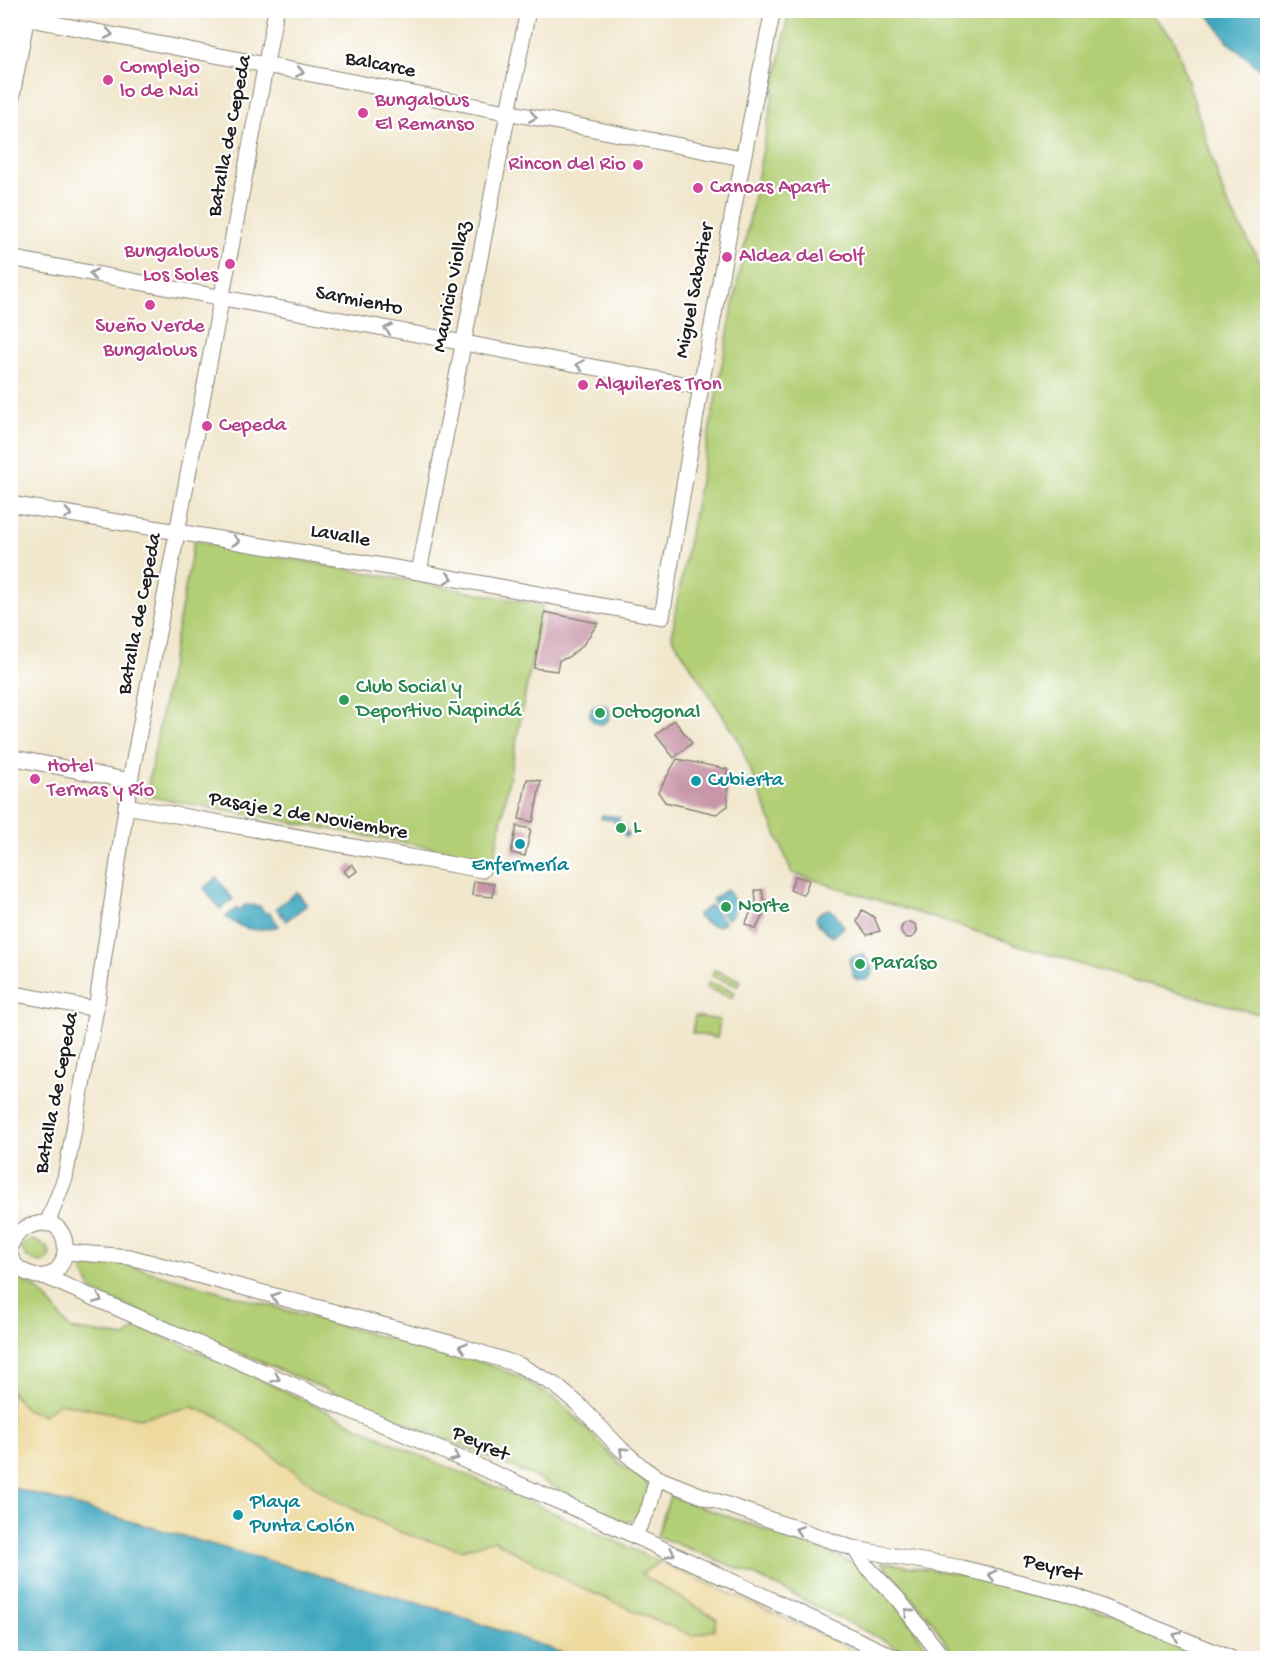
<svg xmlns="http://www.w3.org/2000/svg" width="1278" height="1669" font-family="'Gochi Hand',sans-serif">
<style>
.green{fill:#b3cf76;stroke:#687649;stroke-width:1.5}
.sand{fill:#eeda9e;stroke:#857b5d;stroke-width:1.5}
.water{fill:#40a8c0;stroke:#2e626e;stroke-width:1.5}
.building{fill:#c895a9}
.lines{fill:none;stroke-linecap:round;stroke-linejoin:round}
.minor-casing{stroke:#868274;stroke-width:17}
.minor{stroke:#fff;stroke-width:15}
.oneway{stroke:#999}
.hotel-dot{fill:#d1479c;stroke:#fff;stroke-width:2}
.leisure-dot{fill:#2e9e5b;stroke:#fff;stroke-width:2}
.culture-dot{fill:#0f9aa8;stroke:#fff;stroke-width:2}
.labels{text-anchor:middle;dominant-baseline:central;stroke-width:4.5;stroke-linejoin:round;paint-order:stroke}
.street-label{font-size:21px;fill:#1c1c1c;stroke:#fff}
.hotel-label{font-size:21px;fill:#b23c85;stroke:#fff;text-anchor:start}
.leisure-label{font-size:21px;fill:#27864d;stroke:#fff;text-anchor:start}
.culture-label{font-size:21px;fill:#0d838f;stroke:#fff;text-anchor:start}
</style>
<rect width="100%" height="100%" fill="#fff"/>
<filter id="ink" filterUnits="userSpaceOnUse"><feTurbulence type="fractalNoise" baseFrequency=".0167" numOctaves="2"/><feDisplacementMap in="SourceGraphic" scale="12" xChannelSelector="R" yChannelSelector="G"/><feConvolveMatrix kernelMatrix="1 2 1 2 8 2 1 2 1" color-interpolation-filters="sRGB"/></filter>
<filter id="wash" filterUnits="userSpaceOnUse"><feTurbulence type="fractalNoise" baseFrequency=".008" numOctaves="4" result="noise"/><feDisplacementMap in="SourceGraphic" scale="24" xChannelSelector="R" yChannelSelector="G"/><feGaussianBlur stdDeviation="1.35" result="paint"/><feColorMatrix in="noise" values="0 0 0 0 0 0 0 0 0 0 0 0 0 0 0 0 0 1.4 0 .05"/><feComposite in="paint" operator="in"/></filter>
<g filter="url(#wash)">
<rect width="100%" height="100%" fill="#f1e7cd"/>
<g class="green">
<path d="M 789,11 L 1147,11 L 1174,38 L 1225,199 L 1267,274 L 1267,1016 L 1104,972 L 792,873 L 738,739 L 672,637 L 675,613 Z"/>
<path d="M 194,541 L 542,605 L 494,859 L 146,796 Z"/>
<path d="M 714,970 L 740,980 L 738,986 L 712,976 Z"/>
<path d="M 709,982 L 735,992 L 732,998 L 707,988 Z"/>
<path d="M 695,1016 L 720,1020 L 717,1038 L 692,1033 Z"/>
<path d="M 33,1240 L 47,1247 L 50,1253 C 46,1272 26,1259 21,1248 L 24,1243 Z"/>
<path d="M 87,1258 L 112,1261 L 377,1336 L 471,1358 L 520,1377 L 563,1404 L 620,1464 L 646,1482 L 650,1490 L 643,1511 L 631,1522 L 623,1522 L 531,1475 L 94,1292 C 87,1280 77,1270 87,1258 Z"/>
<path d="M 10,1276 C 42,1285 51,1304 70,1329 L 125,1337 L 139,1326 L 256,1377 L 405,1449 L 540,1506 L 660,1562 L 641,1574 L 717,1619 L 714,1630 L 692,1636 L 577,1586 L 494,1540 L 462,1550 L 402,1533 L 331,1498 L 219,1417 L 193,1407 L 139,1418 L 59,1403 L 45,1415 L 27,1410 L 11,1392 Z"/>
<path d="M 670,1496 L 825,1551 L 858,1565 L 898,1606 L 934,1658 L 919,1658 L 752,1574 L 657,1536 Z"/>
<path d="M 881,1562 L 977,1577 L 1072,1600 L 1216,1658 L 956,1658 L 932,1621 Z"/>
</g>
<path class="sand" d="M 10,1392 L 27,1410 L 44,1415 L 59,1403 L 139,1418 L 192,1407 L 219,1417 L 331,1498 L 402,1533 L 462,1550 L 494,1540 L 577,1586 L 692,1636 L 714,1630 L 717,1619 L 641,1574 L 660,1562 L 872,1658 L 576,1658 L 445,1611 L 11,1487 Z"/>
<g class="water">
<path d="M 1206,11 L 1267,11 L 1267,75 L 1229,43 Z"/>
<circle cx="600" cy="714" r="10"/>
<path d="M 602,815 L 619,817 L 619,821 L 629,834 L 626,837 L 613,820 L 601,819 Z"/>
<path d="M 217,878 L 233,899 L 220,909 L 204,888 Z"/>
<path d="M 727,889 C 735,899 739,911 727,920 L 712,900 Z"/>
<path d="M 297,892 L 307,905 L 286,921 L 276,908 Z"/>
<path d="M 245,905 L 260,906 L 266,914 L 269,912 L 279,926 C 253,932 247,932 225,917 L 237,908 L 239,910 Z"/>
<path d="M 711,905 L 725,923 C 714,929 704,924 697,915 Z"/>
<path d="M 829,909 L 834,912 L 844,927 L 833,937 C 822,928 804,916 829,909 Z"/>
<path d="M 863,953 L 873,968 L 873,973 L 867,980 L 857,980 L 853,976 L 849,959 Z"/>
<path d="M 10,1487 L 445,1611 L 576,1658 L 11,1658 Z"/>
</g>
<g id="blocks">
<g class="building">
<path d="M 545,612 L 598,623 L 583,645 L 567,658 L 559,660 L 557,671 L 534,668 Z"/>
<path d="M 674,720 L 692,743 L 674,758 L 656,735 Z"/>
<path d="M 677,759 L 727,769 L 728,806 L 716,814 L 665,802 L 658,792 Z"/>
<path d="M 527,779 L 541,781 L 533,822 L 519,819 Z"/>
<path d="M 517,826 L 531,829 L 525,856 L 511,853 Z"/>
<path d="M 352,864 L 357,871 L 349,877 L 344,871 Z"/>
<path d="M 795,876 L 809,880 L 804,895 L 790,890 Z"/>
<path d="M 474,881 L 494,884 L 493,897 L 472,895 Z"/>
<path d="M 755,890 L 762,890 L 763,899 L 769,902 L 756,929 L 745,924 L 756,901 Z"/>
<path d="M 862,910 L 874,917 L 880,931 L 867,935 L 857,922 Z"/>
<circle cx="909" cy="930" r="8"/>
</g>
</g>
</g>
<g filter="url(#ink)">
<use href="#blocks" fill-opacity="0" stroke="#868274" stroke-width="1.5"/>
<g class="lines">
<g class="minor-casing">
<g id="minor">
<path d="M 10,15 L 742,158"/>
<path d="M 10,107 L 28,10"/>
<path d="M 10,258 L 699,387"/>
<path d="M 10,504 L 419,572 L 662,617 C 695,414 731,212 773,10"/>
<path d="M 419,572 L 528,10"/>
<path d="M 10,757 L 130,781"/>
<path d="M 126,806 L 482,870"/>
<path d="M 10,993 L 96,1009"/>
<path d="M 47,1224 L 65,1178 L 96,1009 L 130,781 L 276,10"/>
<path d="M 10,1246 C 16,1233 23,1227 37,1224 C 79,1214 72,1291 30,1274 C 19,1270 15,1266 10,1256"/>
<path d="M 66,1252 L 130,1257 L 457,1345 L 519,1365 L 555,1385 L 578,1404 L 620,1448 L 643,1468 L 657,1478 L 710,1499 L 855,1549 L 962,1568 L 1075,1596 L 1230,1658"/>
<path d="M 44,1276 L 603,1521 L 896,1658"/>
<path d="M 634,1536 L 649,1508 L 657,1478"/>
<path d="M 855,1549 L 865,1565 L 897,1598 L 943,1658"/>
</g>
</g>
<use href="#minor" class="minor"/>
</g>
<defs><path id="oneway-chevron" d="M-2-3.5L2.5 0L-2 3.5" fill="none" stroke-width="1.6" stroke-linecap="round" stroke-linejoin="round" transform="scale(1.5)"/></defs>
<g class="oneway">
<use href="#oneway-chevron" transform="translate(109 34) rotate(11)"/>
<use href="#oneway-chevron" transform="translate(300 72) rotate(11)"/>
<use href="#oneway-chevron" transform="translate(533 117) rotate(11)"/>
<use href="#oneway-chevron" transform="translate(93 274) rotate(-169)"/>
<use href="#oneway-chevron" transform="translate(388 329) rotate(-169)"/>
<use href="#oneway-chevron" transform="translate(580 365) rotate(-170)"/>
<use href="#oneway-chevron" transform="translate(68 514) rotate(9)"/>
<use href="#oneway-chevron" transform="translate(236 541) rotate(10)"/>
<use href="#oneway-chevron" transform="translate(449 578) rotate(10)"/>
<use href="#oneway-chevron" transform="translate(275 1297) rotate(-165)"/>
<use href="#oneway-chevron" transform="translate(98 1299) rotate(24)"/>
<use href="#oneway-chevron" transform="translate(463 1347) rotate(-163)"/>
<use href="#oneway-chevron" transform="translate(276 1378) rotate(24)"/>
<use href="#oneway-chevron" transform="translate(623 1451) rotate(-137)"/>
<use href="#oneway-chevron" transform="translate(455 1457) rotate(24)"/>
<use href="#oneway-chevron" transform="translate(799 1530) rotate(-161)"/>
<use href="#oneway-chevron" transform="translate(671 1553) rotate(25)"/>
<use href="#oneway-chevron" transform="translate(992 1575) rotate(-166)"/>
<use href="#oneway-chevron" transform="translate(908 1612) rotate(-128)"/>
<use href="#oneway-chevron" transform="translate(1177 1636) rotate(-157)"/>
</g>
</g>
<g class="hotel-dot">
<circle cx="108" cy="80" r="6"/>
<circle cx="363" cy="113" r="6"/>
<circle cx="638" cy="165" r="6"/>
<circle cx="698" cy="188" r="6"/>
<circle cx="727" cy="257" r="6"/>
<circle cx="230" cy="264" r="6"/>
<circle cx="150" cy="305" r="6"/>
<circle cx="583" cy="385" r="6"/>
<circle cx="207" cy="426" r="6"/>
<circle cx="35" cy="779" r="6"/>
</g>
<g class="leisure-dot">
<circle cx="344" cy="700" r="6"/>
<circle cx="600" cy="713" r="6"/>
<circle cx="621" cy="828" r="6"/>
<circle cx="726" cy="907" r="6"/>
<circle cx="860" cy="964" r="6"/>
</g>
<g class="culture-dot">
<circle cx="696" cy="781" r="6"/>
<circle cx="520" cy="844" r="6"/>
<circle cx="238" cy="1515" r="6"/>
</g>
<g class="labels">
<g class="street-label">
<text transform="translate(380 66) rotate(11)">Balcarce</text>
<text transform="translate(231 136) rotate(-79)">Batalla de Cepeda</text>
<text transform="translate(453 287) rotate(-79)">Mauricio Viollaz</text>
<text transform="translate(696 291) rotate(-79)">Miguel Sabatier</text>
<text transform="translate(359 302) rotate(11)">Sarmiento</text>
<text transform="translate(340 537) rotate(10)">Lavalle</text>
<text transform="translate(141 614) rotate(-79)">Batalla de Cepeda</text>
<text transform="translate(308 817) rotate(10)">Pasaje 2 de Noviembre</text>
<text transform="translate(58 1093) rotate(-79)">Batalla de Cepeda</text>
<text transform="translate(480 1445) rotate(24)">Peyret</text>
<text transform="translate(1052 1569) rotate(15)">Peyret</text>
</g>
<g class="hotel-label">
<text x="120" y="68">Complejo<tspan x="120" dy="24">lo de Nai</tspan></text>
<text x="375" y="101">Bungalows<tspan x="375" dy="24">El Remanso</tspan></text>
<text x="626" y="165" text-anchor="end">Rincon del Rio</text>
<text x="710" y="188">Canoas Apart</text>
<text x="218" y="252" text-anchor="end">Bungalows<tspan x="218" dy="24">Los Soles</tspan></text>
<text x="739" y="257">Aldea del Golf</text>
<text x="150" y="327" text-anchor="middle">Sueño Verde<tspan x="150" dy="24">Bungalows</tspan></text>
<text x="595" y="385">Alquileres Tron</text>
<text x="219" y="426">Cepeda</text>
<text x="47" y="767">Hotel<tspan x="47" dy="24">Termas y Río</tspan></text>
</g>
<g class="leisure-label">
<text x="356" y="688">Club Social y<tspan x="356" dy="24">Deportivo Ñapindá</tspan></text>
<text x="612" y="713">Octogonal</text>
<text x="633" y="828">L</text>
<text x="738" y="907">Norte</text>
<text x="872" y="964">Paraíso</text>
</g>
<g class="culture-label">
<text x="708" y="781">Cubierta</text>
<text x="520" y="866" text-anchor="middle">Enfermería</text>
<text x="250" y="1503">Playa<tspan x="250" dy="24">Punta Colón</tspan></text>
</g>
</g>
<rect width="1278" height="1669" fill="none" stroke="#fff" stroke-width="36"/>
</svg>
